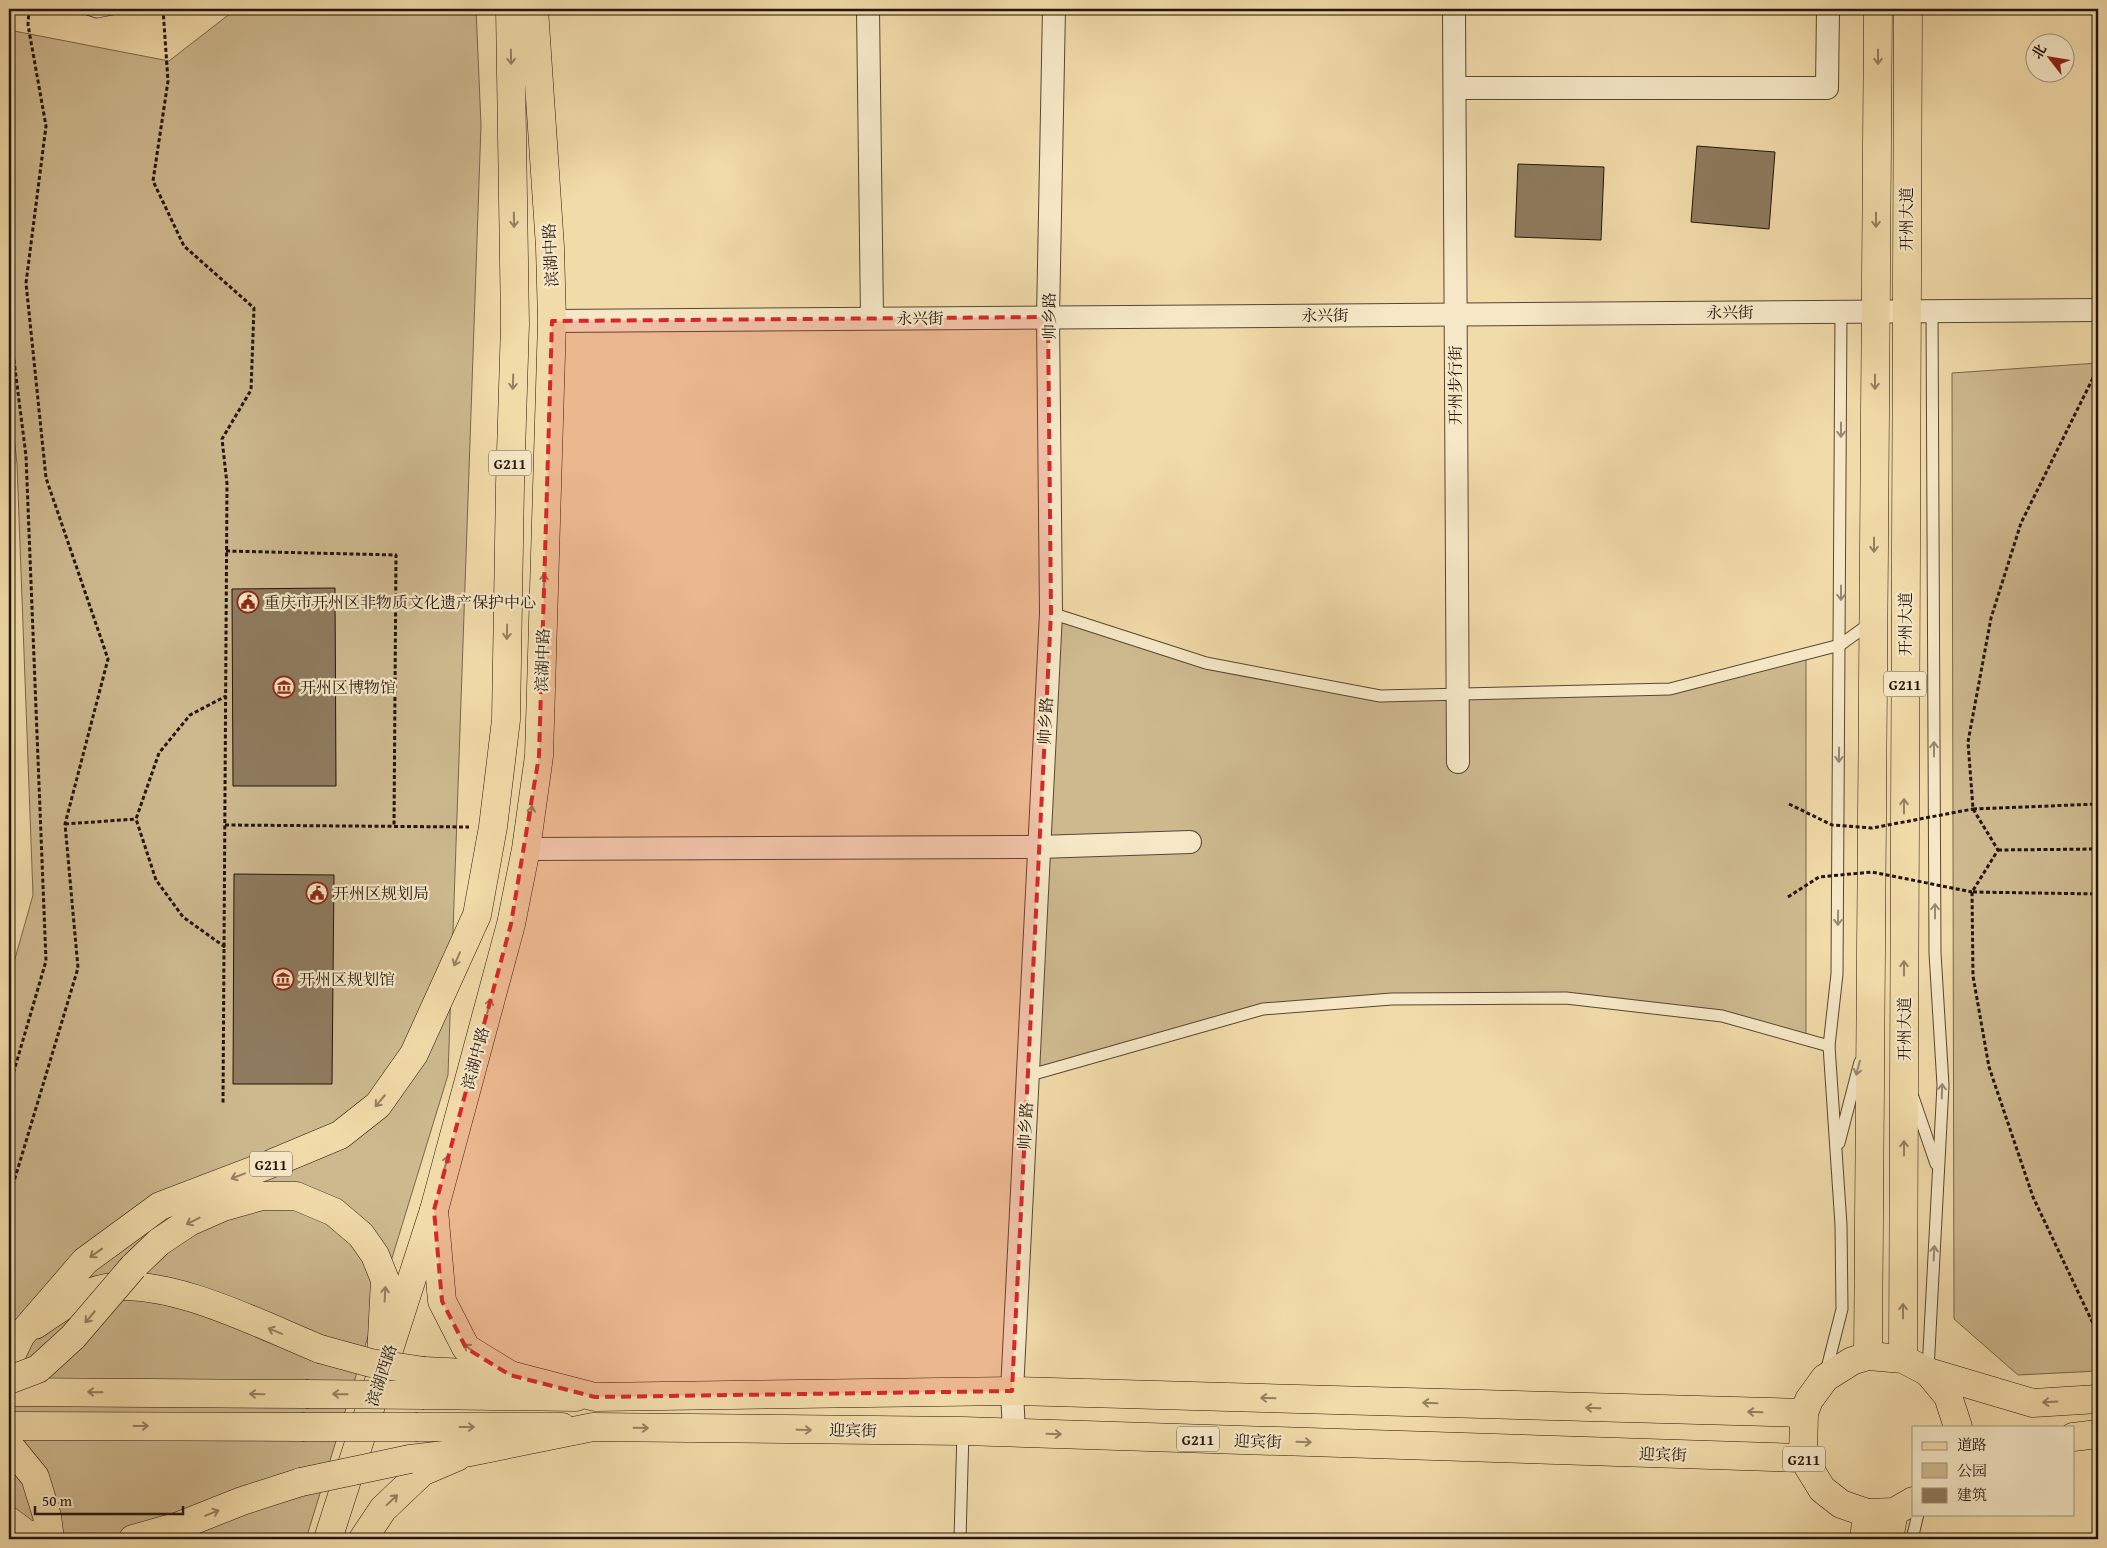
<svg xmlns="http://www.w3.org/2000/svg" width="2107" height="1548" font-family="'Gentium Book Plus','Noto Serif SC',serif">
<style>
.green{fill:#ceb98f;stroke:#78664e}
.building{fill:#8e7b5f;stroke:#23140e}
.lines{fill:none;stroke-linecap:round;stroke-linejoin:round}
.lane-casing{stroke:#564635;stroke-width:13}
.street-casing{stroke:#564635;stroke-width:24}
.primary-casing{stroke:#23140e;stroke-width:29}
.highway-casing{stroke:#23140e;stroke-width:29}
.path{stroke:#23140e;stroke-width:3;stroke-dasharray:4 2.5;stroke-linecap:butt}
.lane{stroke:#f6e8c7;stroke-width:11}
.street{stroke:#f6e8c7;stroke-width:22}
.primary{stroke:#f1dba9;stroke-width:28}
.highway{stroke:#f1dba9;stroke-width:28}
.primary-bridge-casing{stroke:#23140e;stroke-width:29;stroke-linecap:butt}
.highway-bridge-casing{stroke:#23140e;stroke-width:29;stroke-linecap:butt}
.path-bridge{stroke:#23140e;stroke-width:3;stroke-dasharray:4 2.5;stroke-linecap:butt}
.primary-bridge{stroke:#f1dba9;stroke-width:28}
.highway-bridge{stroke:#f1dba9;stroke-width:28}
.oneway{stroke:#948163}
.oneway2{stroke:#978974}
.marked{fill:#d62828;fill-opacity:0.2;stroke:#d62828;stroke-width:4;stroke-dasharray:10 6;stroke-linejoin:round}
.labels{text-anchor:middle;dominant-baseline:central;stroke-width:4.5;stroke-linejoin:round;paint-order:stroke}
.shield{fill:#f6e8c7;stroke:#625446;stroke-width:1}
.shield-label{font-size:15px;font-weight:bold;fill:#23140e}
.street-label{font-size:16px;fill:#23140e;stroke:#f6e8c7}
.poi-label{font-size:16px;fill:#23140e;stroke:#f6e8c7;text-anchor:start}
</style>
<rect width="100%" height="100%" fill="#f1dba9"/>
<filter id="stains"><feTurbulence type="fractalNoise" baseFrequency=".004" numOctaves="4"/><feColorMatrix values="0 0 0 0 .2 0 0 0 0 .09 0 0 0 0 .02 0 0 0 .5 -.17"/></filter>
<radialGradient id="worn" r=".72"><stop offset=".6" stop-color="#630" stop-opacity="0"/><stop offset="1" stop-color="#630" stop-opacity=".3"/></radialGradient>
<g class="green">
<path d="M 236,9 L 476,9 L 481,125 L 448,1075 L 306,1539 L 9,1539 L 9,980 L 33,895 L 17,464 L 9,388 L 9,30 L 169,61 Z"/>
<path d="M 2098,363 L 2098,1371 L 2018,1375 L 1954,1319 L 1952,373 Z"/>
<path d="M 1051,613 L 1206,663 L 1380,696 L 1670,689 L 1806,654 L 1806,1040 L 1722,1016 L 1566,998 L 1263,1009 L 1027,1076 Z"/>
</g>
<g class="building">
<path d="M 1697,146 L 1775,152 L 1769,229 L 1691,222 Z"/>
<path d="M 1518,164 L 1604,167 L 1601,240 L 1515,237 Z"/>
<path d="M 335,588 L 336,786 L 233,786 L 232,589 Z"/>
<path d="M 234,874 L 334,875 L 332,1084 L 233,1084 Z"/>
</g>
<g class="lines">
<g class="lane-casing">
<g id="lane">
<path d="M 88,9 L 97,12 L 112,9"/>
<path d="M 1051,613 L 1206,663 L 1380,696 L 1670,689 L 1840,645 L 1872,622"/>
<path d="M 1027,1076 L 1263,1009 L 1392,999 L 1566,998 L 1722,1016 L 1829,1046"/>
<path d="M 1913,1097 L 1936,1164"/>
<path d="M 1839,1143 L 1860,1062"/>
<path d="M 1928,1370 L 1943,1085 L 1935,953 L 1932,311"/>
<path d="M 1826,1372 L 1842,1309 L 1841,1225 L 1829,1046 L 1837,974 L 1841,312"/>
<path d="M 960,1539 L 963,1431"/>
<path d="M 1912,1539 L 1918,1514"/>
</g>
</g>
<g class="street-casing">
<g id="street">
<path d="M 868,9 L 872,318"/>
<path d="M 1454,9 L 1458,762"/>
<path d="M 1456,88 L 1827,88 L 1828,9"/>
<path d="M 552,321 L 2098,310"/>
<path d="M 526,849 L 1039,847 L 1190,842"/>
<path d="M 1014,1433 L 1012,1391 L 1051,613 L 1048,317 L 1054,9"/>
</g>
</g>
<g class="primary-casing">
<g id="primary">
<path d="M 133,1267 L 159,1242 L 189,1222 L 223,1207 L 262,1196 L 296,1196 L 334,1212 L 361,1235 L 375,1255 L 385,1280 L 380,1377"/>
<path d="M 35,1325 C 57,1310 79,1293 106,1288 C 167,1276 263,1326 320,1349"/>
<path d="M 424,1371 L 510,1375"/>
<path d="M 1928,1372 L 2033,1403 L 2098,1399"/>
<path d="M 9,1392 L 306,1394"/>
<path d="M 424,1395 L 576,1397"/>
<path d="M 9,1426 L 302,1427"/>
<path d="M 418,1427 L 562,1427"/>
<path d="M 2073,1437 L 2098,1434"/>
<path d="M 9,1449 L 13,1450 L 35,1477 L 47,1516 L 50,1539"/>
<path d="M 328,1539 L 434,1210"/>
<path d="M 363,1539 L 383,1509 L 422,1472 L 457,1457"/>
<path d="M 1864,1539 L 1867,1513"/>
<path d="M 1889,1539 L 1894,1512"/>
</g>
</g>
<g class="highway-casing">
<g id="highway">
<path d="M 534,9 L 550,247 L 552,321 L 539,756 L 526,849 L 511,924 L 434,1210 L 442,1301 L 466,1348 L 510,1375 L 595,1397 L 1012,1391 L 1804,1413"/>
<path d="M 1868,1356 L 1878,9"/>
<path d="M 1903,1359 L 1908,9"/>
<path d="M 9,1360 L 21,1335 L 85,1261 L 160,1206 L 273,1163 L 340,1135 L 378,1105 L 414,1054 L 477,915 L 493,827 L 506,720 L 510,485 L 515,324 L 510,9"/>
<path d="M 410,1459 L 470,1452 L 593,1427 L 963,1431 L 1803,1458"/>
<path d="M 1913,1501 L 1894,1512 L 1867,1513 L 1841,1504 L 1822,1489 L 1803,1458 L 1804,1413 L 1809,1400 L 1825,1378 L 1852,1361 L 1868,1356 L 1903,1359 L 1928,1372 L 1948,1396 L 1958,1427"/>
<path d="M 9,1521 L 25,1533 L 42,1539"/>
<path d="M 133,1539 L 179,1526 L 242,1501 L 301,1482"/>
</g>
</g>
<g class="path">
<path d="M 163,9 L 168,81 L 153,181 L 184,246 L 254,308 L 251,390 L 222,439 L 227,484 L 223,1104"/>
<path d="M 9,321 L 26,456 L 46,961 L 9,1088"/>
<path d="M 2093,378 L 2021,523 L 1991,618 L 1968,742 L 1973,809 L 1998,850 L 1972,892 L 1973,976 L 1989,1067 L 2033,1197 L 2098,1334"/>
<path d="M 226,551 L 396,555 L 394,826"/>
<path d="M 1973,809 L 2098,804"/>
<path d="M 65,824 L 136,819"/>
<path d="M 225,825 L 469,827"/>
<path d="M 1998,850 L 2098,849"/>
<path d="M 1973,892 L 2098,894"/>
<path d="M 225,947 L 183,917 L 156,880 L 136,819 L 159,753 L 190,715 L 226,696"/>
<path d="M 9,1198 L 78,968 L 65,824 L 108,659 L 46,478 L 26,283 L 46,126 L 28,25 L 29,9"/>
</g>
<use href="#lane" class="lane"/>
<use href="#street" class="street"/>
<use href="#primary" class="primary"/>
<use href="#highway" class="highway"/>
<g class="primary-bridge-casing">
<g id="primary-bridge">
<path d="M 320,1349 L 371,1363 L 424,1371"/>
<path d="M 9,1380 L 38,1369 L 73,1337 L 133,1267"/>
<path d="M 306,1394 L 424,1395"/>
<path d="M 302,1427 L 418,1427"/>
</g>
</g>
<g class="highway-bridge-casing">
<path id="highway-bridge" d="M 301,1482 L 410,1459"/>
</g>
<g class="path-bridge">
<path d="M 1789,804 L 1832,825 L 1872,828 L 1973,809"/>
<path d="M 1788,897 L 1819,877 L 1872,872 L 1972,892"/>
</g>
<use href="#primary-bridge" class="primary-bridge"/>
<use href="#highway-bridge" class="highway-bridge"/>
</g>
<defs><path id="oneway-shaft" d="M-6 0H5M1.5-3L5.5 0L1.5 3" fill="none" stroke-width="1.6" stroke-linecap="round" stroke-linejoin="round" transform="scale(1.25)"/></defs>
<g class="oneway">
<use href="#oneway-shaft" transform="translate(511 57) rotate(89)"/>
<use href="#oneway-shaft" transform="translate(1878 57) rotate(90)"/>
<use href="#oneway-shaft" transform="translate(514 220) rotate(89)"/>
<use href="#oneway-shaft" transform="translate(1876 220) rotate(90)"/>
<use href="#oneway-shaft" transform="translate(513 382) rotate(92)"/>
<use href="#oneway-shaft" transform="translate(1875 382) rotate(90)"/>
<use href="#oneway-shaft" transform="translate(1874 545) rotate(90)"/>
<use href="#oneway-shaft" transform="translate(544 581) rotate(-88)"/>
<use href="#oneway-shaft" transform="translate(507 632) rotate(91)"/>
<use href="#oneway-shaft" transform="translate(1904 806) rotate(-90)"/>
<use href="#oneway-shaft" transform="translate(531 813) rotate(-82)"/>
<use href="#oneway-shaft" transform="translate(457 959) rotate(114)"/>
<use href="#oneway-shaft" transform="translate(1904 968) rotate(-90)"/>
<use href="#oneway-shaft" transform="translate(489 1006) rotate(-75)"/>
<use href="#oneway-shaft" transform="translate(380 1101) rotate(130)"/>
<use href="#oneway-shaft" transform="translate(1904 1148) rotate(-90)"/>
<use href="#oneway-shaft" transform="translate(446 1163) rotate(-75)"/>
<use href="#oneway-shaft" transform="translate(238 1176) rotate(159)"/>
<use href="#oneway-shaft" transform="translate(193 1221) rotate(153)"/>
<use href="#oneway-shaft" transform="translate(96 1253) rotate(144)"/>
<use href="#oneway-shaft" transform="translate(385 1294) rotate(-87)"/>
<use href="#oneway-shaft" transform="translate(1903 1311) rotate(-90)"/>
<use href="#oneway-shaft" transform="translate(90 1317) rotate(130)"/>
<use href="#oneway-shaft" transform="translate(275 1331) rotate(-158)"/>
<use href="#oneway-shaft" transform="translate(470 1349) rotate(-139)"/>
<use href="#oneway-shaft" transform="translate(95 1392) rotate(-179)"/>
<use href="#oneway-shaft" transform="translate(257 1394) rotate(-179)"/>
<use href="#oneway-shaft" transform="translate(340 1394) rotate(-179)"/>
<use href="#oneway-shaft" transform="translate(1268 1398) rotate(-178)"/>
<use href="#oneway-shaft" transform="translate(2050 1402) rotate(177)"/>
<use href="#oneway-shaft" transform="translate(1430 1403) rotate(-178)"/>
<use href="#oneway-shaft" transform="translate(1593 1408) rotate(-178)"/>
<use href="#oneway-shaft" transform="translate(1755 1412) rotate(-178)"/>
<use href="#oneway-shaft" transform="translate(141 1426)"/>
<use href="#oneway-shaft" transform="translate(467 1427)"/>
<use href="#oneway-shaft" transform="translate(641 1428) rotate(1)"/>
<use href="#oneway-shaft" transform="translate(804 1430) rotate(1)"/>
<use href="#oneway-shaft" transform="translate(1054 1434) rotate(2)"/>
<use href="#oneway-shaft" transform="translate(1304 1442) rotate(2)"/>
<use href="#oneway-shaft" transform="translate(392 1500) rotate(-43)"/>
<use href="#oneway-shaft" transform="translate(212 1513) rotate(-22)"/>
</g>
<g class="oneway2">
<use href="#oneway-shaft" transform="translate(1841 430) rotate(90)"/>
<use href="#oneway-shaft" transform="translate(1841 593) rotate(90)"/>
<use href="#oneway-shaft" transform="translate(1934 749) rotate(-90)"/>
<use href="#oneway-shaft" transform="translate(1839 755) rotate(91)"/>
<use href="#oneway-shaft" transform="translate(1935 911) rotate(-90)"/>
<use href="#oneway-shaft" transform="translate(1838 918) rotate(91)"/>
<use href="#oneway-shaft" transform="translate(1858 1068) rotate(105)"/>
<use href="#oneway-shaft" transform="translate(1942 1091) rotate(-88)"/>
<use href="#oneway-shaft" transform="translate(1934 1253) rotate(-87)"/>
</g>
<path class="marked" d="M 1048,317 L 1051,613 L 1012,1391 L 595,1397 L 510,1375 L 466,1348 L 442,1301 L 434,1210 L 511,924 L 539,756 L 552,321 Z"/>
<defs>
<g id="civic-ring" transform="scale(1.125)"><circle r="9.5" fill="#f6e8c7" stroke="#8f2418" stroke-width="1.5"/><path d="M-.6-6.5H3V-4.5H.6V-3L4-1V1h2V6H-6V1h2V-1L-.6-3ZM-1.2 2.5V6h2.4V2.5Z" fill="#8f2418"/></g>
<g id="museum-ring" transform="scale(1.125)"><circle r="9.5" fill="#f6e8c7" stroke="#8f2418" stroke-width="1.5"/><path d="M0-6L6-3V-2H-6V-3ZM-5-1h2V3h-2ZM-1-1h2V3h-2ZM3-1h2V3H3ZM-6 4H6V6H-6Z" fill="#8f2418"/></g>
</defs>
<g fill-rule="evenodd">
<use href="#civic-ring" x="248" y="602"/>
<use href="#museum-ring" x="284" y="687"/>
<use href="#civic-ring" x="317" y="893"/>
<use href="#museum-ring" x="283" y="979"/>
</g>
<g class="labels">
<g class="shield">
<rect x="489" y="450.5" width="42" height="25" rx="4"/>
<rect x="1884" y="671.5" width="42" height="25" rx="4"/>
<rect x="250" y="1151.5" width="42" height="25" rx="4"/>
<rect x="1177" y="1426.5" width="42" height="25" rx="4"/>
<rect x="1783" y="1446.5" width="42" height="25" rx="4"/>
</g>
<g class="shield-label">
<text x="510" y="463">G211</text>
<text x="1905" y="684">G211</text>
<text x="271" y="1164">G211</text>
<text x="1198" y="1439">G211</text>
<text x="1804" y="1459">G211</text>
</g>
<g class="street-label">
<text transform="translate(1906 219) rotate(-90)">开州大道</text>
<text transform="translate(550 255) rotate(-93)">滨湖中路</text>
<text x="1730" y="312">永兴街</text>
<text x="1325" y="315">永兴街</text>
<text transform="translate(1049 316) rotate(-90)">帅乡路</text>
<text x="920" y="318">永兴街</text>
<text transform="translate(1455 385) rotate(-90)">开州步行街</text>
<text transform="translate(1905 624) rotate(-90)">开州大道</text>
<text transform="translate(542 660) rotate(-88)">滨湖中路</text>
<text transform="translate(1045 721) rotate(-87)">帅乡路</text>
<text transform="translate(1904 1029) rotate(-90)">开州大道</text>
<text transform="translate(475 1058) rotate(-75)">滨湖中路</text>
<text transform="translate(1025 1126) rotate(-87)">帅乡路</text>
<text transform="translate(381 1375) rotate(-72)">滨湖西路</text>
<text transform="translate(853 1430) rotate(1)">迎宾街</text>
<text transform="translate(1258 1441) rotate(2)">迎宾街</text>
<text transform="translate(1663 1454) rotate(2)">迎宾街</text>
</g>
<g class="poi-label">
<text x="264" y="602">重庆市开州区非物质文化遗产保护中心</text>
<text x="300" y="687">开州区博物馆</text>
<text x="333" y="893">开州区规划局</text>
<text x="299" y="979">开州区规划馆</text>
</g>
</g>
<rect width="2107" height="1548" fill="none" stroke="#f1dba9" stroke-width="30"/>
<rect x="10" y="10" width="2087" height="1528" fill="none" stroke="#23140e" stroke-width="2.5"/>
<rect x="15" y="15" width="2077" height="1518" fill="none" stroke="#23140e"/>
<rect x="1912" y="1426" width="162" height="90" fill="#f6e8c7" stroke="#a2937d"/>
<rect x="1922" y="1442" width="25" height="8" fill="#f1dba9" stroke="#a2937d"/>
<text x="1957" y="1450" font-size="15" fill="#23140e">道路</text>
<rect x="1922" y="1463" width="25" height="15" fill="#ceb98f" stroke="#a2937d"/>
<text x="1957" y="1476" font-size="15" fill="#23140e">公园</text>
<rect x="1922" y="1488" width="25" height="15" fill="#8e7b5f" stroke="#a2937d"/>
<text x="1957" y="1500" font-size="15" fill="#23140e">建筑</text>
<g transform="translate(2050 58) rotate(301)"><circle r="24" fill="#f6e8c7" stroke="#a2937d"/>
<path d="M0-4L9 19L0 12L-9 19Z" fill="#8f2418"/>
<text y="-8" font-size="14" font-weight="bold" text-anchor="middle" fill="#23140e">北</text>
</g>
<path d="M35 1506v8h148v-8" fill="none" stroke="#23140e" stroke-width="2.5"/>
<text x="42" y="1506" font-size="15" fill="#23140e" stroke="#f6e8c7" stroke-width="4" paint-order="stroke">50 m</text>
<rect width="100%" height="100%" filter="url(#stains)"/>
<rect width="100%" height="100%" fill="url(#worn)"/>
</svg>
